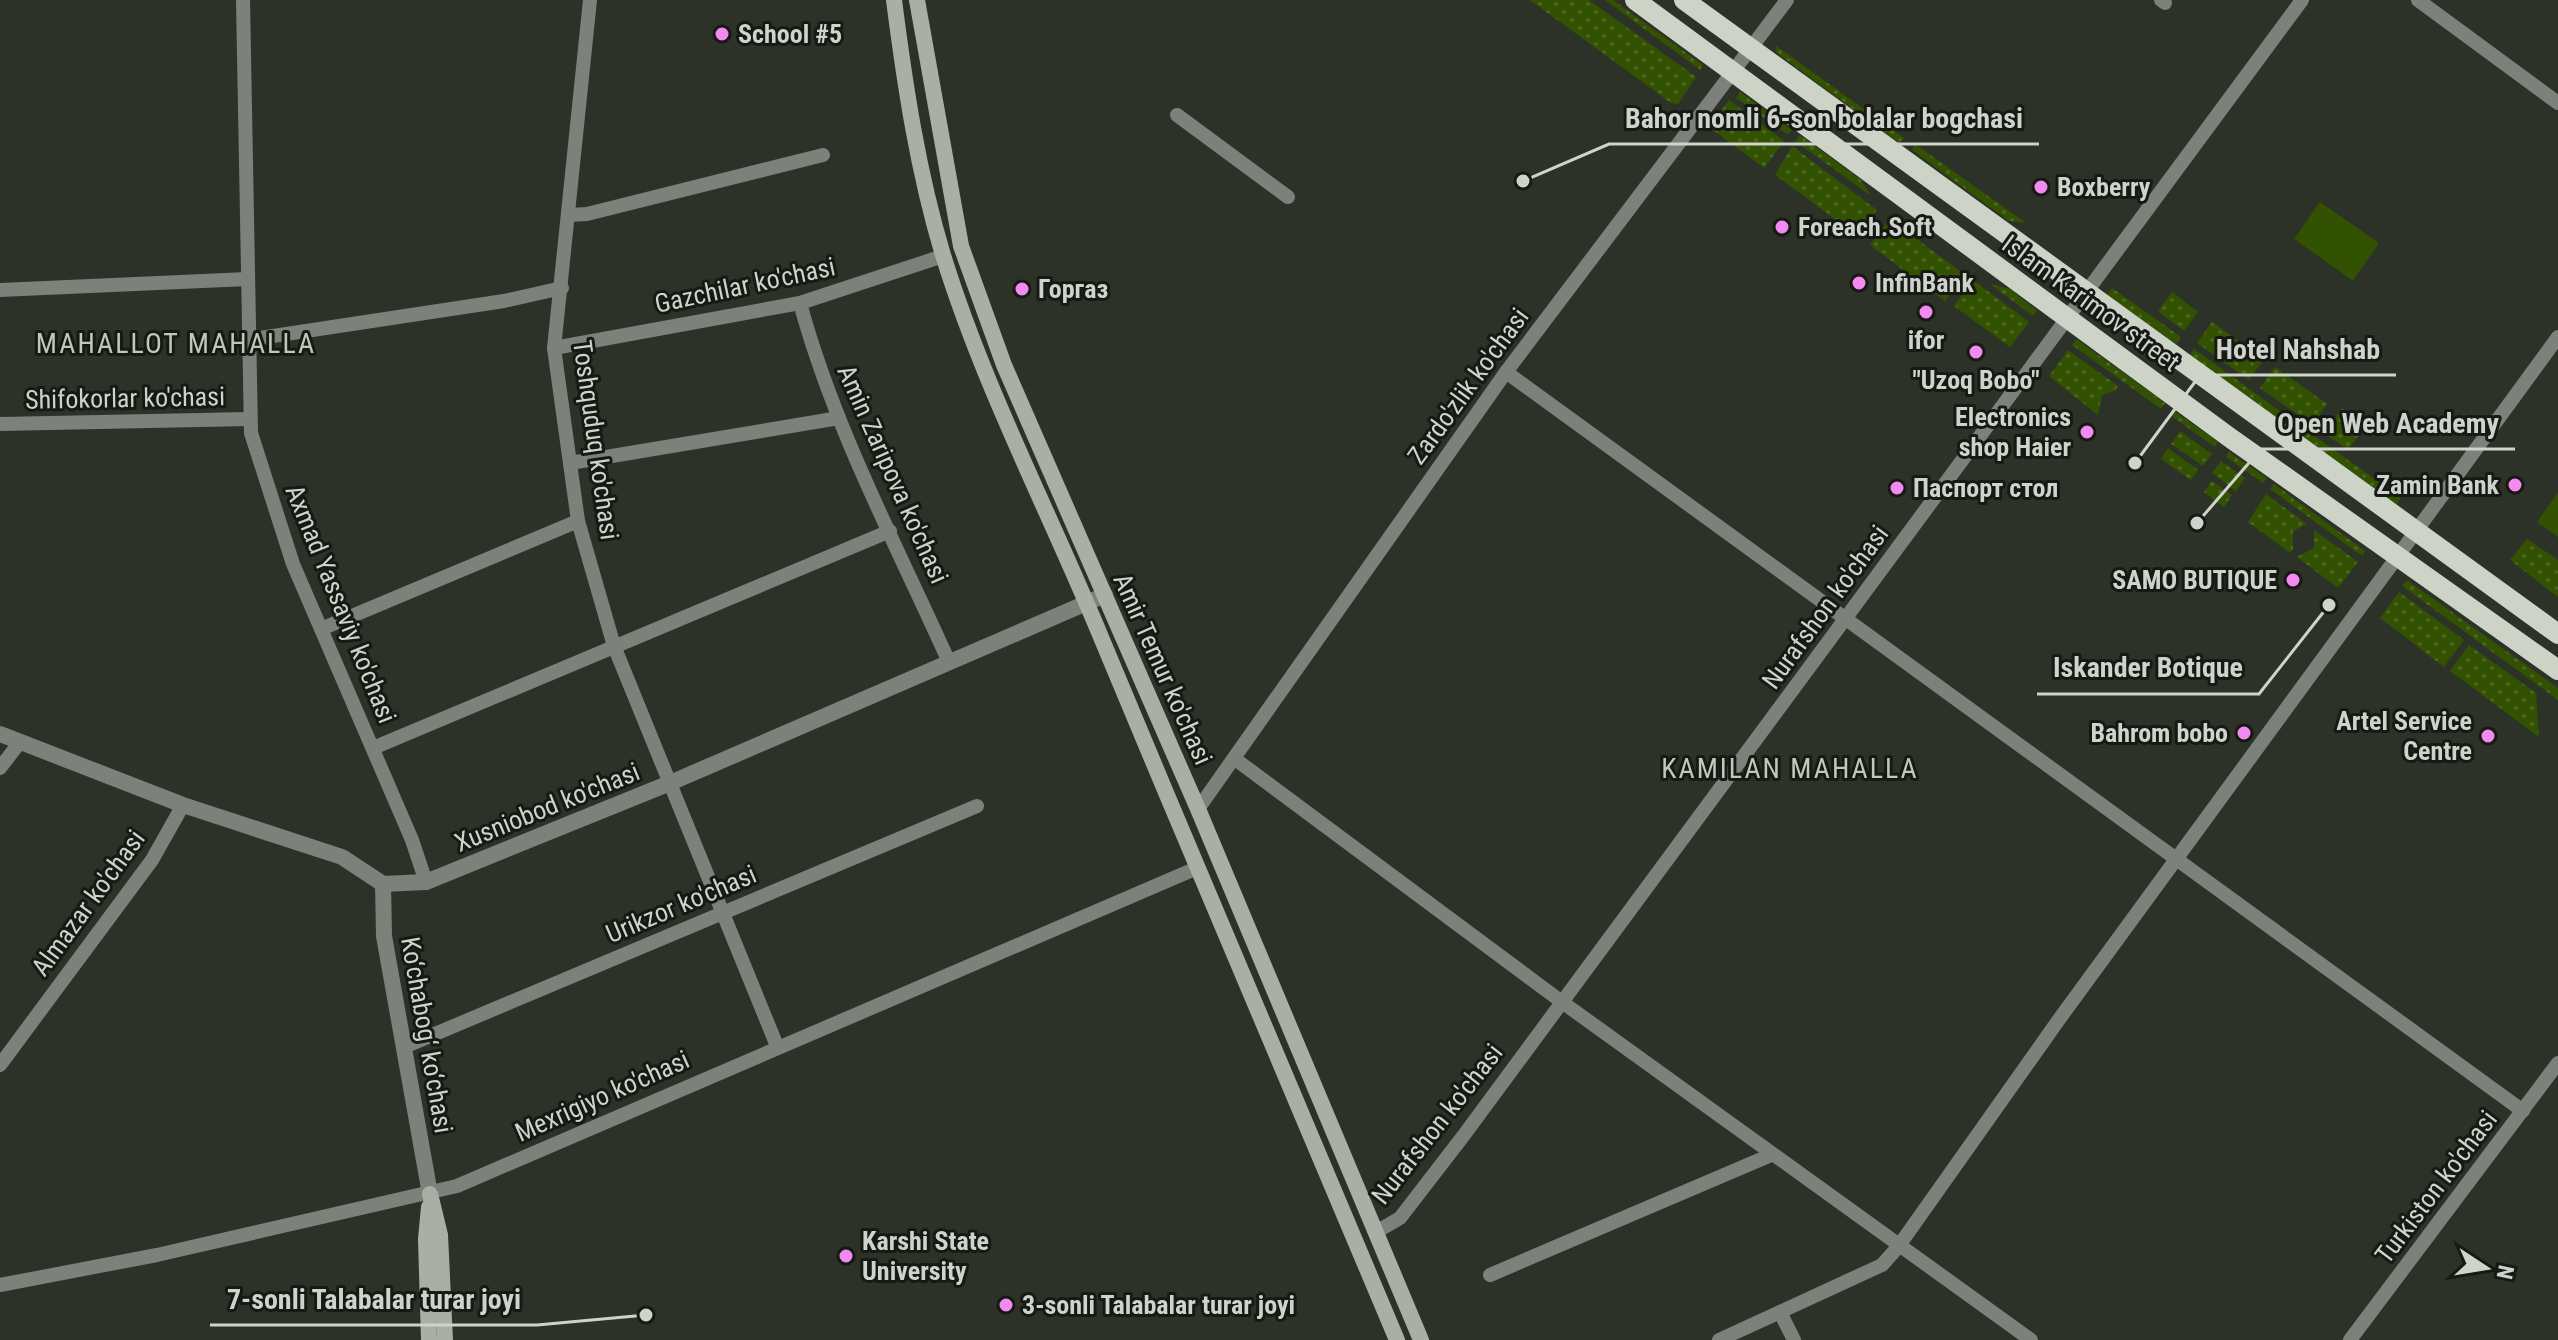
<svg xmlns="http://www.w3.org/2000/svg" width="2558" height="1340" font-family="'Roboto Condensed',sans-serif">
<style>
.grass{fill:url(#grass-dots)}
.garden{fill:#325101}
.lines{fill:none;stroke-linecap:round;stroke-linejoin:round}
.minor{stroke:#7e817b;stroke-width:14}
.tertiary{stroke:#7e817b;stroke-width:16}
.secondary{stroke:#aaafa6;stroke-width:16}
.primary{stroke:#cdd3c7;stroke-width:20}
.poi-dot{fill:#f38af2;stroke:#161914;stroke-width:3}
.labels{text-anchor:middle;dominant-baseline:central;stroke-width:6;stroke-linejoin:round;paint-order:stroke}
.poi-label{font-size:26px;font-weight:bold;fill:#cfd3cc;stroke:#161914;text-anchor:start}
.street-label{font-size:26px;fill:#cfd3cc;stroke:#161914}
.neighbourhood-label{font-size:28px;letter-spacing:2px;fill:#c0c8ba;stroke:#161914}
.leader{fill:none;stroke:#cfd3cc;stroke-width:3}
.callout-dot{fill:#cfd3cc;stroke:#161914;stroke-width:3}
.callout-label{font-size:28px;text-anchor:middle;font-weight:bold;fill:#cfd3cc;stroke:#161914;stroke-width:6;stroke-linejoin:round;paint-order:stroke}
</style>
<defs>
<pattern id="grass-dots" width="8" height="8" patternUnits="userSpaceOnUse" patternTransform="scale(2)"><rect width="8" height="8" fill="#325101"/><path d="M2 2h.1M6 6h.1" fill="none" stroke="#4f6925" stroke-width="1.8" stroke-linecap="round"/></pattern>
</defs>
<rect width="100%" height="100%" fill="#2c3227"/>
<g class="grass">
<path d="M 1530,0 L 1589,0 L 1696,77 L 1678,104 L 1671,103 Z"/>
<path d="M 1605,0 L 1613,0 L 1703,65 L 1700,70 Z"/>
<path d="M 1775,45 L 1904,138 L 1899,143 L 1777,53 Z"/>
<path d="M 1740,92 L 1792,130 L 1788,135 L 1736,98 Z"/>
<path d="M 1729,100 L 1784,141 L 1764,168 L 1709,127 Z"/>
<path d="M 1800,135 L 1861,180 L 1871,196 L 1795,141 Z"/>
<path d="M 1915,144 L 2026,223 L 2009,221 L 1912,150 Z"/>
<path d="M 1792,146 L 1877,210 L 1858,236 L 1775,175 Z"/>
<path d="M 1890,219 L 1965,275 L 1945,301 L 1870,245 Z"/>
<path d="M 1973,280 L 2029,322 L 2010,347 L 1954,306 Z"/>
<path d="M 1990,284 L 2010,289 L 2037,311 L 2033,316 Z"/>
<path d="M 2112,288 L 2181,337 L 2176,344 L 2107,295 Z"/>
<path d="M 2172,292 L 2198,312 L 2184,331 L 2158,311 Z"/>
<path d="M 2212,322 L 2264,359 L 2249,380 L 2197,343 Z"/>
<path d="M 2076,339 L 2165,403 L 2161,409 L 2072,345 Z"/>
<path d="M 2194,349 L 2401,498 L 2396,505 L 2189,356 Z"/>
<path d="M 2068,350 L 2118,386 L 2115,391 L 2102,395 L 2098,415 L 2049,376 Z"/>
<path d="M 2275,367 L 2327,404 L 2312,425 L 2260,388 Z"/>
<path d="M 2342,408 L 2366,425 L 2348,450 L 2324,433 Z"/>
<path d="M 2173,410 L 2218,442 L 2215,447 L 2170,415 Z"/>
<path d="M 2180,431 L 2212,454 L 2203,466 L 2171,444 Z"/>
<path d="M 2168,448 L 2198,470 L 2191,480 L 2161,459 Z"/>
<path d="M 2229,452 L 2267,478 L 2263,483 L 2226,457 Z"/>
<path d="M 2221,461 L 2245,478 L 2236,491 L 2212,473 Z"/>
<path d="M 2212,481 L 2232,495 L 2224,507 L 2204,492 Z"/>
<path d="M 2274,484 L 2365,551 L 2362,556 L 2270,489 Z"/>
<path d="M 2266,494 L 2307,524 L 2293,531 L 2293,549 L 2290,553 L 2248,522 Z"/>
<path d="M 2314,530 L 2358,562 L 2338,588 L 2297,557 L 2314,548 Z"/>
<path d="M 2527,539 L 2558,560 L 2558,597 L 2510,560 Z"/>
<path d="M 2407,580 L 2558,688 L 2558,700 L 2402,586 Z"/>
<path d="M 2399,592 L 2464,640 L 2444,667 L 2380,618 Z"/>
<path d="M 2469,645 L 2536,693 L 2539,737 L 2450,671 Z"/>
</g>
<g class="garden">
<path d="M 2320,202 L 2379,243 L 2353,281 L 2294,239 Z"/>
<path d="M 2558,493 L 2558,537 L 2537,522 Z"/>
</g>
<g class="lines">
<g class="minor">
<path d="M 243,0 L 251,433 L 293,564 L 412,840 L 426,882"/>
<path d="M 590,0 L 554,348 L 578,521 L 614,646 L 777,1046"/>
<path d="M 2161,0 L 2165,3"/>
<path d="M 2418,0 L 2558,103"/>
<path d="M 1177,115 L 1288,197"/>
<path d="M 569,215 L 587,214 L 823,155"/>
<path d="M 0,290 L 248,279"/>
<path d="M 800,303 C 834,428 896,544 949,662"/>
<path d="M 247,340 L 504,301 L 562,288"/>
<path d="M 554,348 L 800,303 L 943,256"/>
<path d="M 1506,372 L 2523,1111"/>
<path d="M 0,424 L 250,419"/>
<path d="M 570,463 L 839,418"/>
<path d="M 321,629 L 578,521"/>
<path d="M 373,748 L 890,531"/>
<path d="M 1235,759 L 1562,1002 L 2031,1340"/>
<path d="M 0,768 L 20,742"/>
<path d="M 1198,809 L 1506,372 L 1787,0"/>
<path d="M 404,1047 L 977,806"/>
<path d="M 0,1065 L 152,860 L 183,805"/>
<path d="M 1376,1232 L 1400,1218 L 1464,1135 L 2302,0"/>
<path d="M 1490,1275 L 1771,1155"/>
<path d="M 0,1285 L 157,1255 L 457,1186 L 1197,868"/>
<path d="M 1780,1312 L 1794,1340"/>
<path d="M 1719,1340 L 1882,1265 L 1898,1247 L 2060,1018 L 2558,337"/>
<path d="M 2350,1340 L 2558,1063"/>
</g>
<g class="tertiary">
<path d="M 0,734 L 183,805 L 342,857 L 383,884 L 426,882 L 670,783 L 1105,595"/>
<path d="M 383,884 L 384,936 L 430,1194"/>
</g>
<g class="secondary">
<path d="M 894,0 C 905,86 918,172 943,255 C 984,388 1050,513 1103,642 C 1200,875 1299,1107 1397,1340"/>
<path d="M 917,0 L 961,246 L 1004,365 L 1198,809 L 1421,1340"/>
<path d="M 430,1194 L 440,1235 L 445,1340"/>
<path d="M 429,1207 L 426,1239 L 429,1340"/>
</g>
<g class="primary">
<path d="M 1635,0 L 2229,437 L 2558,670"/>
<path d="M 1684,0 L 2558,634"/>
</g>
</g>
<g class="poi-dot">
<circle cx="722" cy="34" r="8"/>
<circle cx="2041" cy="187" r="8"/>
<circle cx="1782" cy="227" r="8"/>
<circle cx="1859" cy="283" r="8"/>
<circle cx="1022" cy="289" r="8"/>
<circle cx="1926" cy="312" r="8"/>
<circle cx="1976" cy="352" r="8"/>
<circle cx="2087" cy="432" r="8"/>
<circle cx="2515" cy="485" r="8"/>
<circle cx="1897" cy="488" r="8"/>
<circle cx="2293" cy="580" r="8"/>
<circle cx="2244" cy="733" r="8"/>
<circle cx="2488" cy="736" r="8"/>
<circle cx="846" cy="1256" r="8"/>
<circle cx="1006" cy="1305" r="8"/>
</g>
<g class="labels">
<g class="poi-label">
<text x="738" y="34">School #5</text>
<text x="2057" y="187">Boxberry</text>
<text x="1798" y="227">Foreach.Soft</text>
<text x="1875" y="283">InfinBank</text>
<text x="1038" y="289">Горгаз</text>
<text x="1926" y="340" text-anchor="middle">ifor</text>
<text x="1976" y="380" text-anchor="middle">"Uzoq Bobo"</text>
<text x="2071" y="417" text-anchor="end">Electronics<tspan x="2071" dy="30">shop Haier</tspan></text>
<text x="2499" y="485" text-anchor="end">Zamin Bank</text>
<text x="1913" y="488">Паспорт стол</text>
<text x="2277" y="580" text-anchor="end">SAMO BUTIQUE</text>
<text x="2472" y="721" text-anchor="end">Artel Service<tspan x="2472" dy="30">Centre</tspan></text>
<text x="2228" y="733" text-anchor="end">Bahrom bobo</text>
<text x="862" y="1241">Karshi State<tspan x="862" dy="30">University</tspan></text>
<text x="1022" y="1305">3-sonli Talabalar turar joyi</text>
</g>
<g class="street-label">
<text transform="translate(745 285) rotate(-12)">Gazchilar ko'chasi</text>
<text transform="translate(2091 303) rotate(36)">Islam Karimov street</text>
<text transform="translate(1468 386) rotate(-54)">Zardo'zlik ko'chasi</text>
<text transform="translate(125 398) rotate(-1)">Shifokorlar ko'chasi</text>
<text transform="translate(596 440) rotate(82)">Toshquduq ko'chasi</text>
<text transform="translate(893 474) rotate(66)">Amin Zaripova ko'chasi</text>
<text transform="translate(341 604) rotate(68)">Axmad Yassaviy ko'chasi</text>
<text transform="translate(1825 607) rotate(-54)">Nurafshon ko'chasi</text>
<text transform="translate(1163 669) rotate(66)">Amir Temur ko'chasi</text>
<text transform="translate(547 807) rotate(-22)">Xusniobod ko'chasi</text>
<text transform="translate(88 903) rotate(-54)">Almazar ko'chasi</text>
<text transform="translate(681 904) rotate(-23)">Urikzor ko'chasi</text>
<text transform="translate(427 1035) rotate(80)">Ko‘chabog‘ ko‘chasi</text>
<text transform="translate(602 1096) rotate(-24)">Mexrigiyo ko'chasi</text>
<text transform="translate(1437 1124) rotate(-52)">Nurafshon ko'chasi</text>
<text transform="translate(2436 1187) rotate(-53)">Turkiston ko'chasi</text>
</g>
<g class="neighbourhood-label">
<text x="176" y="343">MAHALLOT MAHALLA</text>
<text x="1790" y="768">KAMILAN MAHALLA</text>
</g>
</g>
<path class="leader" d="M1523 181L1609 144H2039M2135 463L2200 375H2396M2197 523L2261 449H2515M2329 605L2259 694H2037M646 1315L537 1325H210"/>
<g class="callout-dot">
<circle cx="1523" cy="181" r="8"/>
<circle cx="2135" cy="463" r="8"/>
<circle cx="2197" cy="523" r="8"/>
<circle cx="2329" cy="605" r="8"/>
<circle cx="646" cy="1315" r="8"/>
</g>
<g class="callout-label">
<text x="1824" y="128">Bahor nomli 6-son bolalar bogchasi</text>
<text x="2298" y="359">Hotel Nahshab</text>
<text x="2388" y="433">Open Web Academy</text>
<text x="2148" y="677">Iskander Botique</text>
<text x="374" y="1309">7-sonli Talabalar turar joyi</text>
</g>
<g transform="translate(2486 1268) rotate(102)" stroke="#161914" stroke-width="6" paint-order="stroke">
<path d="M0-6L14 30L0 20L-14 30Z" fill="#cfd3cc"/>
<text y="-12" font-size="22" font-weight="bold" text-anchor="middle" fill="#cfd3cc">N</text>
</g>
</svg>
